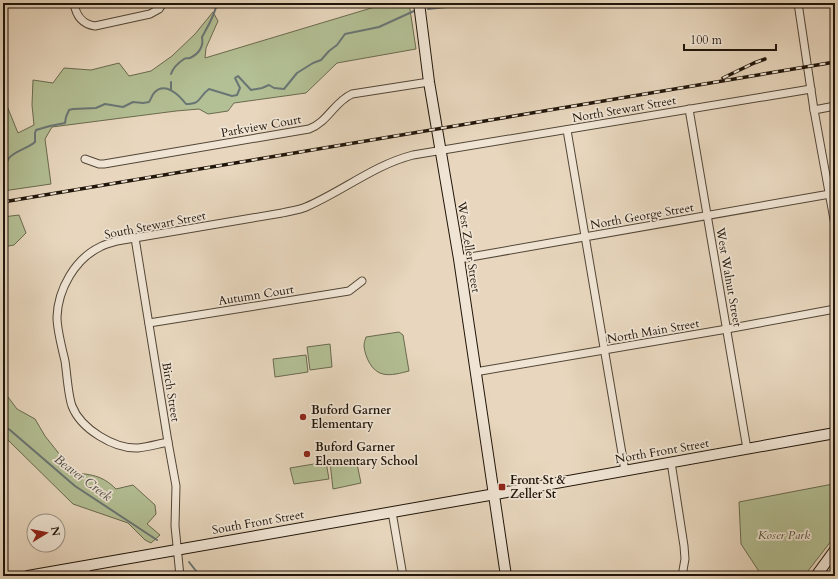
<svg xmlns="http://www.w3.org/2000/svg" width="838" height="579" font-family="Cardo,serif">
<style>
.green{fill:#b3bf94;stroke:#6a6a4f}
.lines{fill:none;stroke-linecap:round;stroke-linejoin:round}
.stream{stroke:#6a7675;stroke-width:2}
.street-casing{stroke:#524637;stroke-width:9}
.secondary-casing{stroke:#20150a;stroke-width:12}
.street{stroke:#f0e5d5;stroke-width:7}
.secondary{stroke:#f0e5d5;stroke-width:10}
.rail-casing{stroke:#20150a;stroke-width:3.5}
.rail{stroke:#f0e5d5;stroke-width:2;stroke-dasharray:6;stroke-linecap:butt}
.poi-dot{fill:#8f2418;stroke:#f0e5d5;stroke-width:1.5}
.labels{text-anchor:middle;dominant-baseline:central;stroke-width:3.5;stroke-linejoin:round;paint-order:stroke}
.street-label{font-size:12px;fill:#20150a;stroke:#f0e5d5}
.poi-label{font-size:12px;font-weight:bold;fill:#20150a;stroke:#f0e5d5;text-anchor:start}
.park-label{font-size:12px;font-style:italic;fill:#53503a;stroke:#f0e5d5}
.water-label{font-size:13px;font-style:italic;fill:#4b4e48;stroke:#f0e5d5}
</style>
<rect width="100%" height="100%" fill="#e8d7be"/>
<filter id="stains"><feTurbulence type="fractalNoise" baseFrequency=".005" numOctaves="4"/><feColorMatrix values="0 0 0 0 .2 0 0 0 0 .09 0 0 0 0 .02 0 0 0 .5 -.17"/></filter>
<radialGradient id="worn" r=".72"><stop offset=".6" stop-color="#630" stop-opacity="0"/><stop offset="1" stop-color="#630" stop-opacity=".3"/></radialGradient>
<g class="green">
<path d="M 388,3 L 409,3 L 416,49 L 337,63 L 306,93 L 234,103 L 228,111 L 208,114 L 199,109 L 176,111 L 52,127 L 45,139 L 51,184 L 3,191 L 3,107 L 7,106 L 18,133 L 34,125 L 32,105 L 33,80 L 53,83 L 64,68 L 91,70 L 119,63 L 129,76 L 151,71 L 172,56 L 195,34 L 213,12 L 218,21 L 206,48 L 205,58 Z"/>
<path d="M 19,215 L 26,233 L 14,245 L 3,247 L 3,217 Z"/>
<path d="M 399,332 L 403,335 L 409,371 C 401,373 391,376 383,374 C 372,372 365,357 364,346 C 364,343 365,340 366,337 Z"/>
<path d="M 330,344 L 332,367 L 310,370 L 307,347 Z"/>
<path d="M 306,355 L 308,372 L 275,377 L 273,359 Z"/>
<path d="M 8,397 L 17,409 L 35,419 L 45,436 L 64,460 L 71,473 C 90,474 102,475 116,489 L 133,485 L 155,505 L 156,514 L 147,524 L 160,535 L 151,543 L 145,540 L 128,523 L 73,504 L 9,441 L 3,437 L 3,400 Z"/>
<path d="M 326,462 L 329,479 L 294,484 L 290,468 Z"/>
<path d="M 330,462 L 357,464 L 361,483 L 333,489 Z"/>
<path d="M 833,484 L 835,492 L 835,536 L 804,576 L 762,576 L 741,544 L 739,502 Z"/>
</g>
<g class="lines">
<g class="stream">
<path d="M 428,9 L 484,3"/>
<path d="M 171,74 C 173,68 178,63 184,59 C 188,57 185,59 190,58 C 199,54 204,46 202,37 C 208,26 215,15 217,3"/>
<path d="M 171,82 L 171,90"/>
<path d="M 3,170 C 6,166 7,161 9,158 C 16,150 27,149 35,142 L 35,133 L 36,130 L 50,126 L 65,123 L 66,117 L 69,110 L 73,109 L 96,108 L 105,104 L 123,107 L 133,102 L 143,103 L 149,102 C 151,99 152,95 154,93 C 165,81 179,95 186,104 C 202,104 198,97 209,89 L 232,96 L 237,95 L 240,88 L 235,78 L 238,76 L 251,90 L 262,88 L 269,85 L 274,88 L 284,89 L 297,73 L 313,63 L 321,60 L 329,51 L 337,45 L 345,34 L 379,27 L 414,11"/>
<path d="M 3,426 L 10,430 L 75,486 L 157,540"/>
<path d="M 189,562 L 200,576"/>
</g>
<g class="street-casing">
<g id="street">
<path d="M 74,3 C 76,16 82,24 95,26 L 150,14 L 159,9 L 163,3"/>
<path d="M 798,3 L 814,110 L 835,225"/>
<path d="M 689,109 L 747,449"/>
<path d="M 814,110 L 835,106"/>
<path d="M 567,130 L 625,471"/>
<path d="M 85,159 L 99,164 L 104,164 L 309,129 C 328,122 334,102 352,94 L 429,82"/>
<path d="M 135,238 L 168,442 L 176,486 L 175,526 L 180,576"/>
<path d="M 459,259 L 830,194"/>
<path d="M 149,323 L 349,291 L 362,281"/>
<path d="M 475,372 L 727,329 L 835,309"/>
<path d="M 168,442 C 158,444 148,447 138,448 C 114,449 81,429 72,406 C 68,395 67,374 65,361 C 62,348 57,330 57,317 C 58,289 75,259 100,247 C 105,244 111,243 117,241 L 282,213 C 290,211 299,210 306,207 C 343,191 374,165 413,155 L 811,89"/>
<path d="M 671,462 L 684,546 L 685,559 L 682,576"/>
<path d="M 392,512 L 403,576"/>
<path d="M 86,566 L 87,576"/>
</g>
</g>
<g class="secondary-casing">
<g id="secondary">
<path d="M 419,3 L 429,82 L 459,259 L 506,576"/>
<path d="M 28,576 L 501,493 L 835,433"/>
<path d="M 816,576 L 835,550"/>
</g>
</g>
<use href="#street" class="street"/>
<use href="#secondary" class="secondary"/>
<g class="rail-casing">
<g id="rail">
<path d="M 723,78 L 754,63 L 765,59"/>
<path d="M 3,202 L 835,62"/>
</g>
</g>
<use href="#rail" class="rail"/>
</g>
<g class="poi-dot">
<circle cx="303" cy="417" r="4"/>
<circle cx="307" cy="454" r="4"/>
<rect x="498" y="483" width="8" height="8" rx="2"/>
</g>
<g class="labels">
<g class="street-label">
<text transform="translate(624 109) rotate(-10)">North Stewart Street</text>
<text transform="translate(261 126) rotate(-10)">Parkview Court</text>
<text transform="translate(642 216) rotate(-10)">North George Street</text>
<text transform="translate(155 225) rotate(-11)">South Stewart Street</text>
<text transform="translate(469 247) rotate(81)">West Zeller Street</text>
<text transform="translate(729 277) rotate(80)">West Walnut Street</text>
<text transform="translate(256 295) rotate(-9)">Autumn Court</text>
<text transform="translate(653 331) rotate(-10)">North Main Street</text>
<text transform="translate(171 392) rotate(81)">Birch Street</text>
<text transform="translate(662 451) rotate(-10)">North Front Street</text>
<text transform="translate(258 522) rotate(-10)">South Front Street</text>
</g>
<g class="poi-label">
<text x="311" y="410">Buford Garner<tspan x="311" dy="14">Elementary</tspan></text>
<text x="315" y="447">Buford Garner<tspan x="315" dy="14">Elementary School</tspan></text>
<text x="510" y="480">Front St &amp;<tspan x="510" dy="14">Zeller St</tspan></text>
</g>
<g class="park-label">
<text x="784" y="535">Koser Park</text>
</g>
<g class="water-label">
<text transform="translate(83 478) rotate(37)">Beaver Creek</text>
</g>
</g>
<rect width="838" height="579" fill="none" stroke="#e8d7be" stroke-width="16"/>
<rect x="4" y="4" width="830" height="571" fill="none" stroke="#20150a" stroke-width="2"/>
<rect x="8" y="8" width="822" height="563" fill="none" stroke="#20150a"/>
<g transform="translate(46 533) rotate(80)"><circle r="19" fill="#f0e5d5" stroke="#9d9284"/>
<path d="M0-3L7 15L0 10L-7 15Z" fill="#8f2418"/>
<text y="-6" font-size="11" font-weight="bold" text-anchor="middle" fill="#20150a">N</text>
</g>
<path d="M684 44v6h92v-6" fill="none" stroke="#20150a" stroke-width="2"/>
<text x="690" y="44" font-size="12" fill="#20150a" stroke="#f0e5d5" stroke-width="3" paint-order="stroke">100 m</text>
<rect width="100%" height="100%" filter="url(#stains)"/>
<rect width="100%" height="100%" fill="url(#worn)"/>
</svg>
